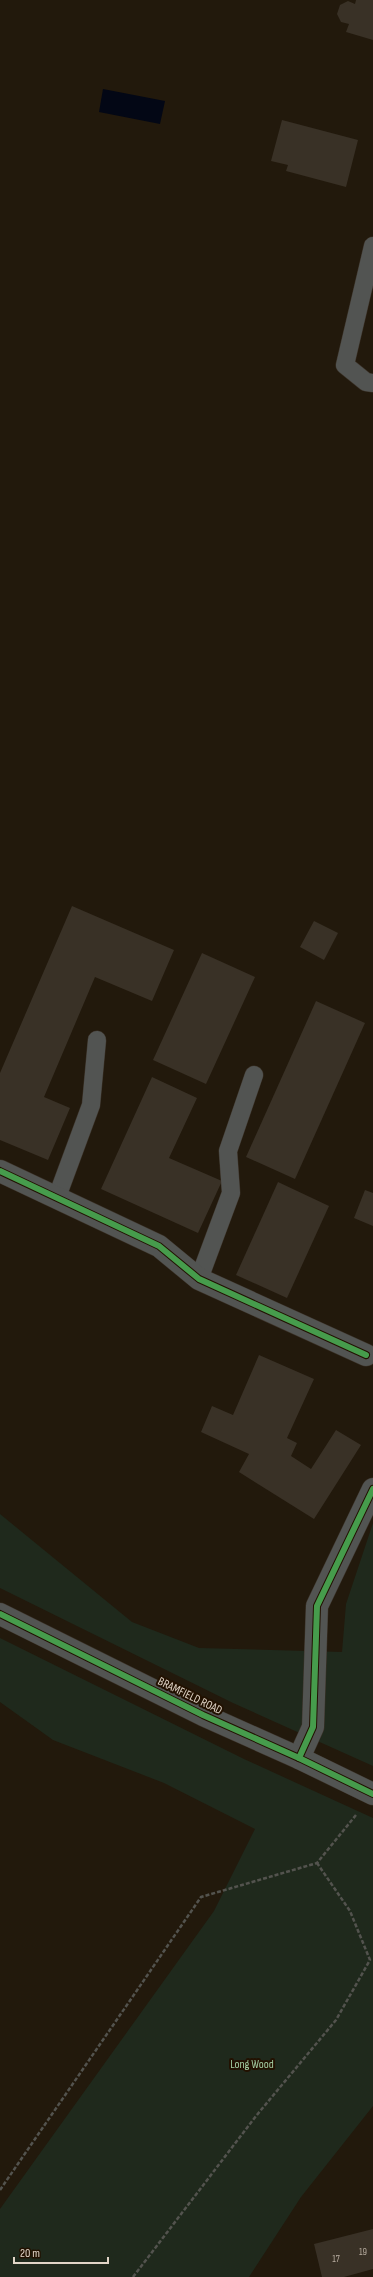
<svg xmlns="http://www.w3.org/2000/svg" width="373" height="2277" font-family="'Sofia Sans Condensed',sans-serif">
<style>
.green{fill:#1f291c}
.water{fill:#030715}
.building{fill:#393126}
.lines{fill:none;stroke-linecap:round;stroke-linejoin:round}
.service-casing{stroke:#3b3228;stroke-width:19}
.minor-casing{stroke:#3b3228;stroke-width:23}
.tertiary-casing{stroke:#3b3228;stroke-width:23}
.path{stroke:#53534e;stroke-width:2.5;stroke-dasharray:4 2;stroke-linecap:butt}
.service{stroke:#525452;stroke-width:18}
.minor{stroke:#525452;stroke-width:22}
.tertiary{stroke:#525452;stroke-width:22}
.cycleway-casing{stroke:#210;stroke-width:8}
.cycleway{stroke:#469c4c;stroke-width:6}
.labels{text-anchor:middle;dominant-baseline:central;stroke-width:4;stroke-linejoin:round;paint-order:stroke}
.number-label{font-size:10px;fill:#b7ac9f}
.street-label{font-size:12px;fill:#e1d5c7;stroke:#210}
.park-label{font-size:12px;fill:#a2cca1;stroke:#210}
</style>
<rect width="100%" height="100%" fill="#22190c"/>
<g class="green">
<path d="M 0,1514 L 132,1622 L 199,1648 L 342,1652 L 346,1604 L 373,1523 L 373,1766 L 233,1703 L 0,1588 Z"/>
<path d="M 0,1638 L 244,1759 L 373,1818 L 373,2106 L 301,2197 L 249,2277 L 0,2277 L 0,2209 L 214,1911 L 255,1829 L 164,1783 L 53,1740 L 0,1702 Z"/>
</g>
<path class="water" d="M 103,89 L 165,101 L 160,124 L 99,112 Z"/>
<g class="building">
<path d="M 356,0 L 373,0 L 373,40 L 346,32 L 349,24 L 341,22 L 337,14 L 340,5 L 348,1 L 355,4 Z"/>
<path d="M 282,120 L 358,140 L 346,187 L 286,171 L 288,165 L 271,161 Z"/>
<path d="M 72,906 L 174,950 L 152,1001 L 95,977 L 44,1097 L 70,1108 L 48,1160 L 0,1140 L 0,1073 Z"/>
<path d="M 314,921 L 338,933 L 324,960 L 300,947 Z"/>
<path d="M 202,953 L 255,977 L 206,1084 L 153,1060 Z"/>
<path d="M 316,1001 L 365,1023 L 295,1179 L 246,1157 Z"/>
<path d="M 152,1077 L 197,1098 L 169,1158 L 222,1181 L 198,1233 L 101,1189 Z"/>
<path d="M 278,1182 L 329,1206 L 287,1298 L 236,1275 Z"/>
<path d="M 365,1190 L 373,1193 L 373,1226 L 354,1218 Z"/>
<path d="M 259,1355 L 314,1379 L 287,1438 L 297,1443 L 291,1456 L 311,1469 L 336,1430 L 361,1445 L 314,1519 L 239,1472 L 249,1454 L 201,1432 L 212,1406 L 233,1415 Z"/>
<path d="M 373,2229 L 373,2269 L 344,2277 L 322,2277 L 314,2244 Z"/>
</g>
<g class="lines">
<g class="service-casing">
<g id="service">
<path d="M 373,246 L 345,365 L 366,382 L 373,383"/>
<path d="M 57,1197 L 91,1105 L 97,1040"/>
<path d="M 199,1279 L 231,1193 L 228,1151 L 254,1075"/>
</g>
</g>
<g class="minor-casing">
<g id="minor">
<path d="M 0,1171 L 159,1246 L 199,1279 L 366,1355"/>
<path d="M 299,1758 L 313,1727 L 317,1606 L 373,1489"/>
</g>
</g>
<g class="tertiary-casing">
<path id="tertiary" d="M 0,1614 L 203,1715 L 299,1758 L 373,1794"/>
</g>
<g class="path">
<path d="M 0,2190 L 201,1897 L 317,1863 L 356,1815"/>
<path d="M 133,2277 L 256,2116 L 336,2020 L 370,1960 L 350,1911 L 317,1863"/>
</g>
<use href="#service" class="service"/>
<use href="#minor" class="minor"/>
<use href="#tertiary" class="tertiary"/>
<g class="cycleway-casing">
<g id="cycleway">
<path d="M 0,1171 L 159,1246 L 199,1279 L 366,1355"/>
<path d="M 0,1614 L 203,1715 L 299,1758 L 373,1794"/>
<path d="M 299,1758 L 313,1727 L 317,1606 L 373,1489"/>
</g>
</g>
<use href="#cycleway" class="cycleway"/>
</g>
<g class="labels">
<g class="number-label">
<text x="363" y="2252">19</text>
<text x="336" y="2259">17</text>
</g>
<g class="street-label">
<text transform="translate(190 1696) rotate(26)">BRAMFIELD ROAD</text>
</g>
<g class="park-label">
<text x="252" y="2064">Long Wood</text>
</g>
</g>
<path d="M14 2257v6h94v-6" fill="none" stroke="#e1d5c7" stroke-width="2"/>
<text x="20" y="2257" font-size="12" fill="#e1d5c7" stroke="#221100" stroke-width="3" paint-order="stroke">20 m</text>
</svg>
